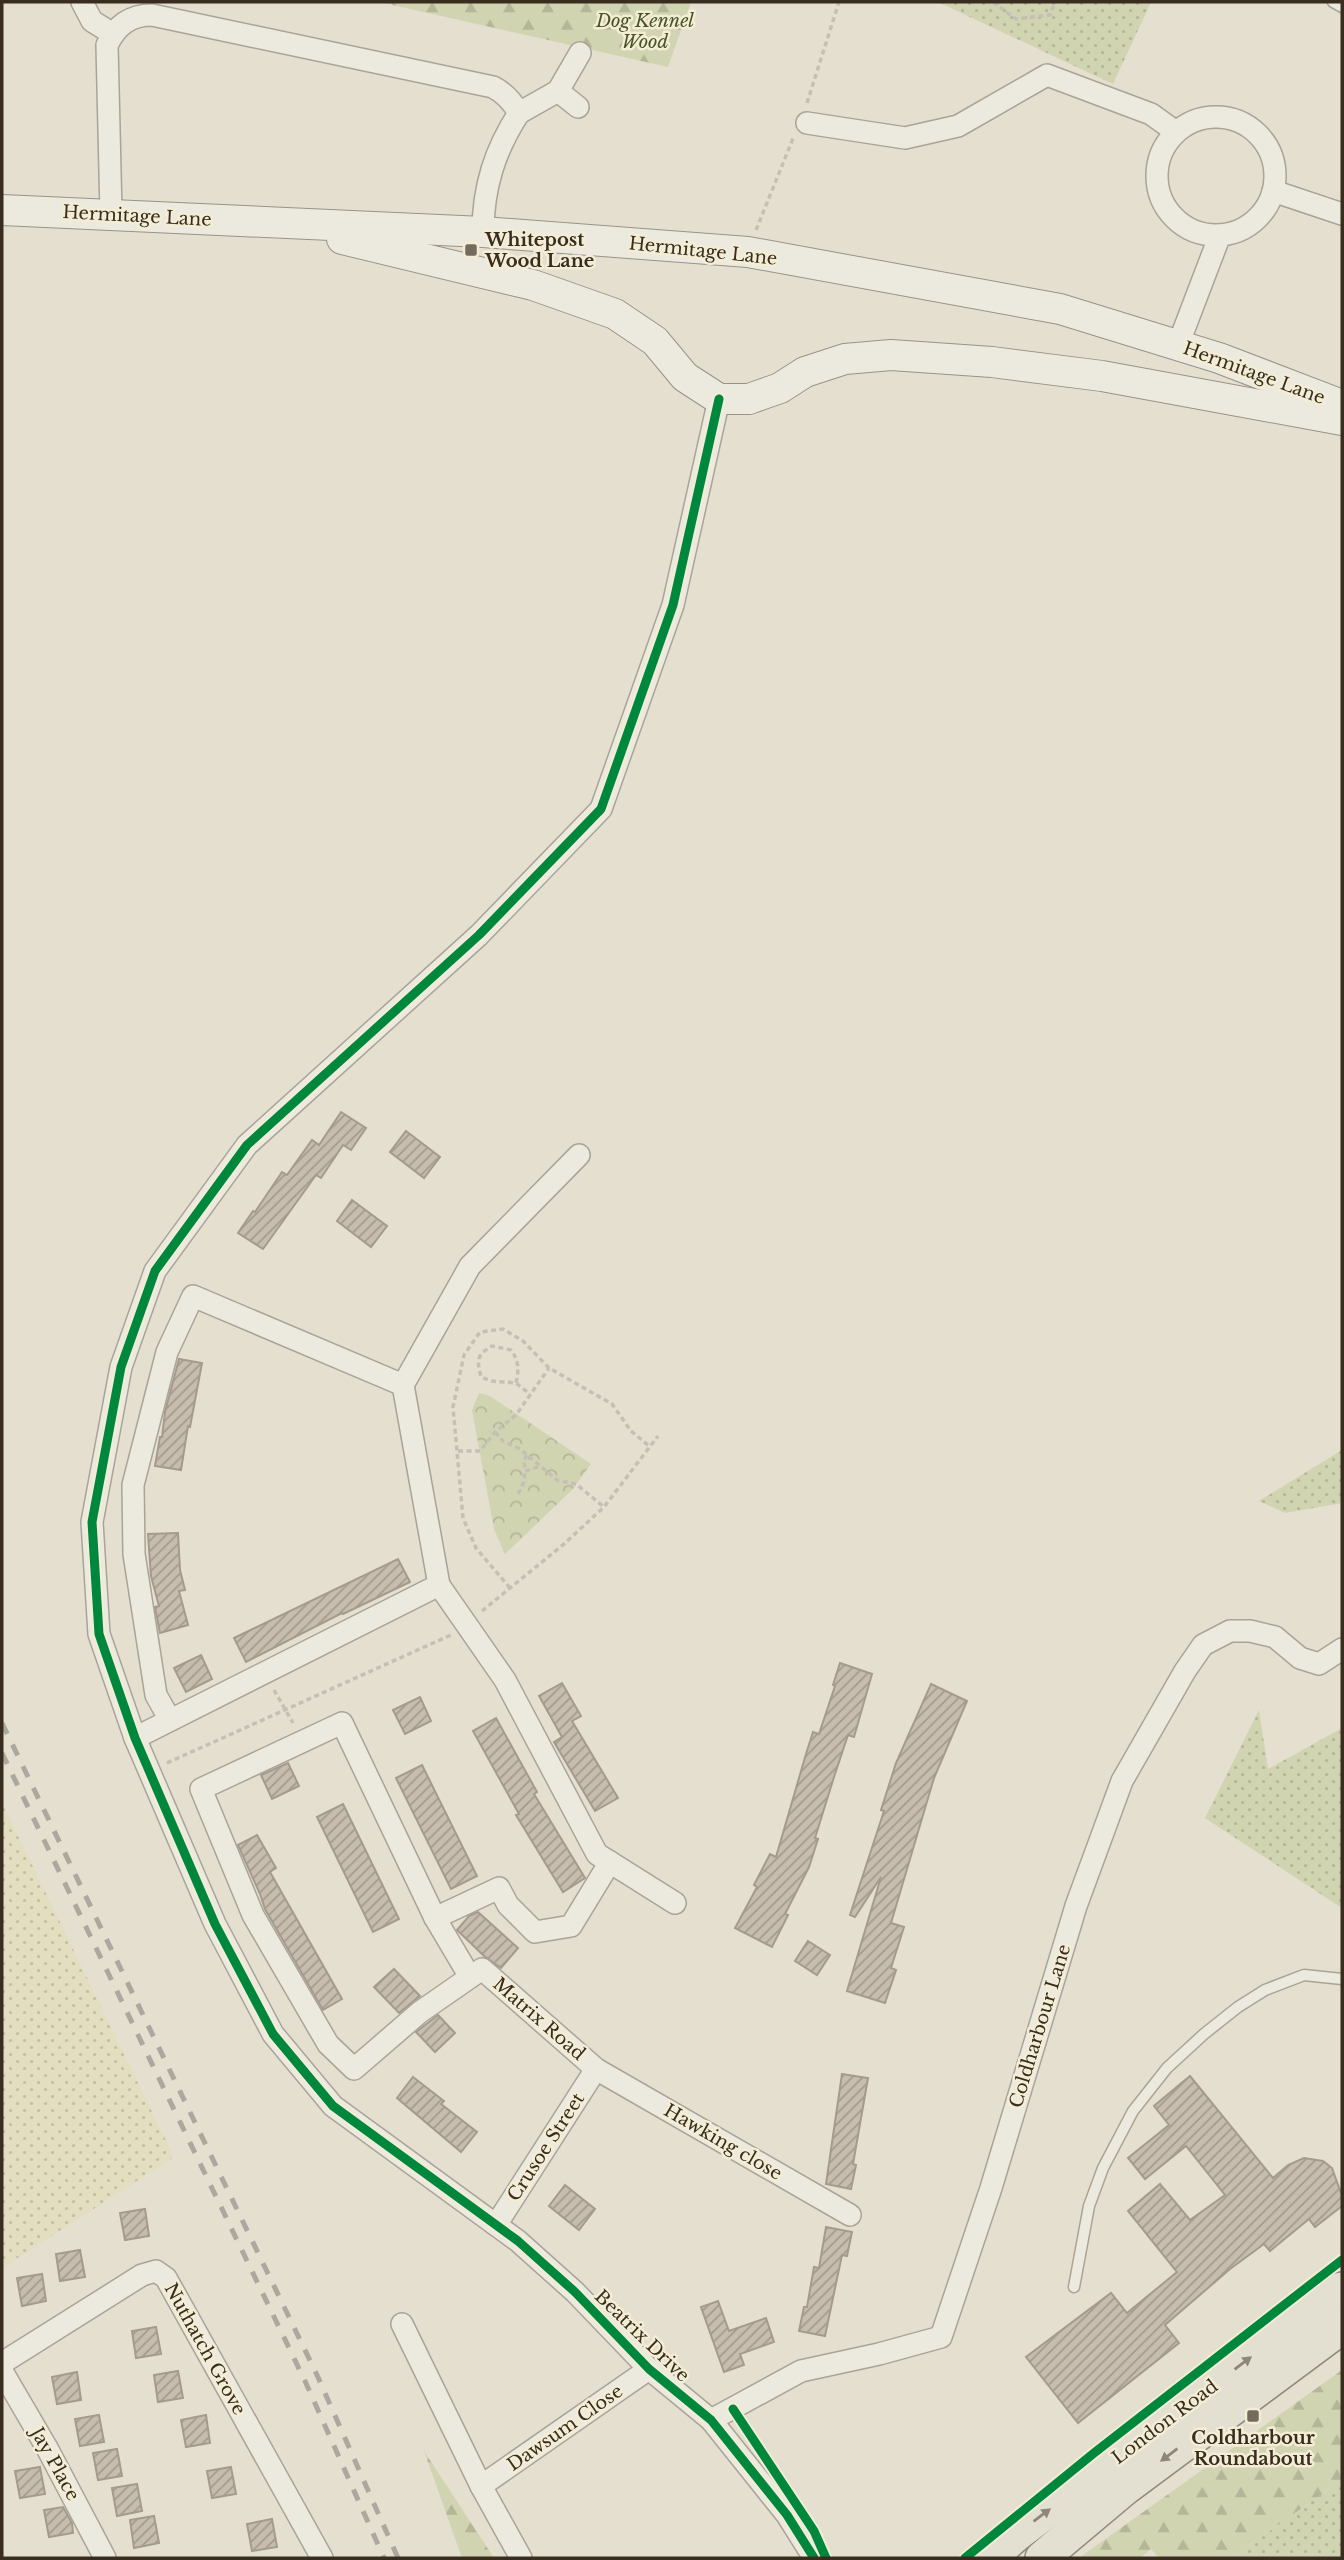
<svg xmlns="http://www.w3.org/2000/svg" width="1344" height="2560" font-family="'Libre Baskerville',serif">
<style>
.farmland{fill:url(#farmland-dots)}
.grass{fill:url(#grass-dots)}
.forest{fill:url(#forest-firs)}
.park{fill:url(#park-crowns)}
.building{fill:url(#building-hatch);stroke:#a49b8d;stroke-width:2}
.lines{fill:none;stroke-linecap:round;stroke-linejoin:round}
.lane-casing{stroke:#a9a497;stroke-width:13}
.street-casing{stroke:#a9a497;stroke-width:24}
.secondary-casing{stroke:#999387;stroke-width:32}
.primary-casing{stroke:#8f897e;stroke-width:36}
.path{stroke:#c5c0b6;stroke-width:3.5;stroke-dasharray:5 3.5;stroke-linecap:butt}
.lane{stroke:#ece9df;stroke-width:10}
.street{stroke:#ece9df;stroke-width:21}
.secondary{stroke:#ece9df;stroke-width:30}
.primary{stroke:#e3dfd1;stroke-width:33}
.rail{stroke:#aca89f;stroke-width:5;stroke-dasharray:12 12;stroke-linecap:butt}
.cycleway-casing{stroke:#f4edd5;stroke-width:13}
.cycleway{stroke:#00873e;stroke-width:9}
.oneway{fill:#8e8678}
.poi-dot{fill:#746b5c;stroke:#f4edd5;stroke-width:2.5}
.labels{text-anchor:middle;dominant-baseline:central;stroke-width:5;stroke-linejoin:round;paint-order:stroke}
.park-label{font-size:18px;font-style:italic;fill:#455326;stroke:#f4edd5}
.street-label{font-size:18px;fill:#382d1f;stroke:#f4edd5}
.poi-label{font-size:18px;font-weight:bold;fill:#382d1f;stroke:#f4edd5;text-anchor:start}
</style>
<defs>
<pattern id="farmland-dots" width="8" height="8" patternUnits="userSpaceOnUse" patternTransform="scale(1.75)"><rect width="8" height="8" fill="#e3debf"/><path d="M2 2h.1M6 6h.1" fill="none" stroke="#c4bfa4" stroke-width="1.8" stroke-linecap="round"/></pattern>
<pattern id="grass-dots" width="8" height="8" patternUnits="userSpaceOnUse" patternTransform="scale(1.75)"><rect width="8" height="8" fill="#d1d4b1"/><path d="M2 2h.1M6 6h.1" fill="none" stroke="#b4b698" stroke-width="1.8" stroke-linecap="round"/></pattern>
<pattern id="forest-firs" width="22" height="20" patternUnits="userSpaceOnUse" patternTransform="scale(1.75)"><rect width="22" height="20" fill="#d1d4b1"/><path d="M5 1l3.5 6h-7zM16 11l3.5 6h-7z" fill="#b4b698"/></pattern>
<pattern id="park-crowns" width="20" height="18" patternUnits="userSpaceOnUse" patternTransform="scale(1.75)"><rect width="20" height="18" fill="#d1d4b1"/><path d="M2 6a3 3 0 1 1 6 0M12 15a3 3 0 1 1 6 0" fill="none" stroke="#b4b698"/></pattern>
<pattern id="building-hatch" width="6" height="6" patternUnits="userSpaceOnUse" patternTransform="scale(1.75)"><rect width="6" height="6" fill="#c7bdaf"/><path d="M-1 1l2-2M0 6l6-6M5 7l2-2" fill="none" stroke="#a39a8e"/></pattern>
</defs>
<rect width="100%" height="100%" fill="#e4dfce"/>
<path class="farmland" d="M 2,1803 L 174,2157 L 2,2268 Z"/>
<g class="grass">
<path d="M 938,2 L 1151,2 L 1113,84 Z"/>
<path d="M 1342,1450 L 1342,1503 L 1285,1513 L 1259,1501 Z"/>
<path d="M 1259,1710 L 1268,1769 L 1342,1728 L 1342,1908 L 1205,1818 Z"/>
<path d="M 1342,2480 L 1342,2558 L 1231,2558 Z"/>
</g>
<g class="forest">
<path d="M 379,2 L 691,2 L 668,67 Z"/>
<path d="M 1342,2370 L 1342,2480 L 1231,2558 L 1159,2558 L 1151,2549 L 1140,2558 L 1079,2558 Z"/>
<path d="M 424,2451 L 494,2558 L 462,2558 Z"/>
</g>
<path class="park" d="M 479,1393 L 490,1396 L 591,1464 L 572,1490 L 505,1554 L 494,1529 L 472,1410 Z"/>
<g class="building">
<path d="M 341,1112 L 366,1128 L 351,1150 L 343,1145 L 321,1178 L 316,1175 L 263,1249 L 238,1233 L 253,1211 L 255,1212 L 282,1172 L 287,1175 L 312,1140 L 319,1145 Z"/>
<path d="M 406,1131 L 440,1157 L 424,1178 L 390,1152 Z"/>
<path d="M 352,1200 L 387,1226 L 371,1247 L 337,1221 Z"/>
<path d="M 179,1359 L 202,1363 L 190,1427 L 188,1426 L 181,1470 L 155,1466 L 160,1437 L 162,1437 L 165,1412 Z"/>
<path d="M 178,1533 L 180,1570 L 185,1590 L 179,1591 L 188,1625 L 160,1633 L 155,1607 L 159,1606 L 151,1576 L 148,1534 Z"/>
<path d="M 398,1559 L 410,1582 L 343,1614 L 342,1613 L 246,1662 L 234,1638 Z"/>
<path d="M 201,1655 L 212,1679 L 186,1692 L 174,1668 Z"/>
<path d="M 840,1663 L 872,1674 L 854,1737 L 848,1735 L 834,1777 L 815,1838 L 818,1839 L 809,1867 L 785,1914 L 788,1915 L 772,1947 L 735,1928 L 757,1887 L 754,1885 L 770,1854 L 776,1857 L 806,1754 L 813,1732 L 819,1734 L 835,1686 L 833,1685 Z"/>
<path d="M 562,1683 L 581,1716 L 572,1721 L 618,1798 L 595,1811 L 554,1742 L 562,1737 L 539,1696 Z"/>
<path d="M 931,1684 L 967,1701 L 934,1778 L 891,1923 L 904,1927 L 891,1968 L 896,1970 L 885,2003 L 847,1991 L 881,1877 L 855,1917 L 850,1915 L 884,1811 L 881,1810 L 896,1763 Z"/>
<path d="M 420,1697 L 431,1721 L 405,1734 L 393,1710 Z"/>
<path d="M 496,1718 L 537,1792 L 534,1794 L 585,1878 L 563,1892 L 516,1815 L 519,1814 L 473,1731 Z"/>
<path d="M 288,1763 L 299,1786 L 272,1799 L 261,1775 Z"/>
<path d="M 422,1765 L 477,1876 L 451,1889 L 396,1778 Z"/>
<path d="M 343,1804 L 399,1919 L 373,1932 L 317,1817 Z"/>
<path d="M 257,1835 L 276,1868 L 270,1872 L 342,1999 L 323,2010 L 265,1909 L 260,1894 L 238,1845 Z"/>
<path d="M 478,1912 L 518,1948 L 501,1968 L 484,1956 L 457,1930 L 469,1916 Z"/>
<path d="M 808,1941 L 830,1955 L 817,1975 L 795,1961 Z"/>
<path d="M 394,1969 L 420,1996 L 399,2013 L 374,1987 Z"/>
<path d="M 438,2015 L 455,2033 L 435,2052 L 416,2032 Z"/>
<path d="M 842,2074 L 868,2078 L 853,2164 L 856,2165 L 851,2189 L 826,2184 Z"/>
<path d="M 1190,2076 L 1273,2178 L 1288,2165 L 1304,2158 L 1323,2161 L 1332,2168 L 1342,2196 L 1342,2206 L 1315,2227 L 1309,2219 L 1270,2251 L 1264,2244 L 1230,2269 L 1165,2325 L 1179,2343 L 1078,2423 L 1026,2357 L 1111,2293 L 1127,2313 L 1177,2272 L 1128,2211 L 1160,2184 L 1190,2220 L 1225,2195 L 1186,2146 L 1145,2179 L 1128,2158 L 1169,2125 L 1154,2106 Z"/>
<path d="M 413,2077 L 444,2101 L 441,2104 L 477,2132 L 461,2152 L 397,2098 Z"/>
<path d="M 565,2185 L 595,2209 L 579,2230 L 549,2206 Z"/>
<path d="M 145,2209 L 149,2236 L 125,2240 L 120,2213 Z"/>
<path d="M 826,2227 L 852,2232 L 847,2256 L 842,2255 L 825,2336 L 799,2331 L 804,2307 L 807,2307 L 814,2267 L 819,2268 Z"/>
<path d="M 80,2250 L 85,2277 L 60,2281 L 56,2254 Z"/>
<path d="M 42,2274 L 46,2301 L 22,2306 L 17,2278 Z"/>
<path d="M 718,2301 L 729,2331 L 766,2318 L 774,2342 L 740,2354 L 744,2365 L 724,2372 L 701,2307 Z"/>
<path d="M 156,2327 L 161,2354 L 136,2358 L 132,2331 Z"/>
<path d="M 178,2371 L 183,2398 L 158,2402 L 154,2375 Z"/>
<path d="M 77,2372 L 81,2400 L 57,2404 L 52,2377 Z"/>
<path d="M 99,2415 L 104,2442 L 80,2446 L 75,2419 Z"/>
<path d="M 206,2415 L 210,2443 L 186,2447 L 181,2420 Z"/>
<path d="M 117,2449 L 122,2476 L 98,2480 L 93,2453 Z"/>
<path d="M 40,2467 L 45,2494 L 20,2498 L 15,2471 Z"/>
<path d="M 231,2467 L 236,2494 L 212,2498 L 207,2471 Z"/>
<path d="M 137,2484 L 142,2511 L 117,2516 L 112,2488 Z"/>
<path d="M 63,2507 L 72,2523 L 73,2533 L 49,2537 L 44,2510 Z"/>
<path d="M 154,2516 L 159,2543 L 134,2548 L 130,2520 Z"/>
<path d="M 272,2519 L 277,2547 L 252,2551 L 247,2524 Z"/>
</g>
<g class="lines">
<g class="lane-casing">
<g id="lane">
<path d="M 1333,2 L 1342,7"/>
<path d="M 1074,2287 L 1089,2206 L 1103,2168 L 1133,2111 L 1167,2068 L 1204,2034 L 1238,2007 L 1265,1990 L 1304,1975 L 1342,1979"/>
</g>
</g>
<g class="street-casing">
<g id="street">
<path d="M 82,2 L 92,21 L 113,34"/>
<path d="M 558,91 L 578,107"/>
<path d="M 519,113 L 558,91 L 580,53"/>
<circle cx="1216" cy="176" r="59"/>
<path d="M 807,123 L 905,138 L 958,126 L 1047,75 L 1151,114 L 1176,132"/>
<path d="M 1273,191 L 1342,214"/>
<path d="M 111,214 L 107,45 C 117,25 130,15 152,15 L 493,87 C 505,93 512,101 519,113 C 495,150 483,187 483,232"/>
<path d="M 1178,345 L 1220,235"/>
<path d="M 719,399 L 673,605 L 601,809 L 479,935 L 247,1145 L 155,1271 L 121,1367 L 92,1522 L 99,1634 L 135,1738 L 215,1924 L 273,2034 L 333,2106 L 518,2241 L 575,2292 L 649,2369 L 711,2420 L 787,2515 L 814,2558"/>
<path d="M 439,1585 L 505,1680 L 597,1854 L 675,1903"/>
<path d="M 170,1720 L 156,1695 L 134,1554 L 133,1485 L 167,1352 L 193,1296 L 403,1385 L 470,1266 L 579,1155"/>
<path d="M 135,1738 L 439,1585 L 403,1385"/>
<path d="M 610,1862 L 571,1926 L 535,1932 L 508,1905 L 499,1888 L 435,1918 L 342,1723 L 201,1789 L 253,1915 L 328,2044 L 354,2069 L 420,2012 L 482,1969 L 596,2069 L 850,2215"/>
<path d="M 435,1918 L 470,1977"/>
<path d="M 496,2225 L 596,2069"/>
<path d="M 402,2324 L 481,2486 L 521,2558"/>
<path d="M 2,2363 L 142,2275 L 156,2271 L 166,2278 L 322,2558"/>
<path d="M 2,2371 L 47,2448 L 105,2558"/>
<path d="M 711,2420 L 801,2371 L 879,2354 L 941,2337 L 991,2188 L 1076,1906 L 1122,1781 L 1185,1671 L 1203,1645 L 1230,1631 L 1250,1631 L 1275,1637 L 1300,1658 L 1319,1664 L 1342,1649"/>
<path d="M 481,2486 L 649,2369"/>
</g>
</g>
<g class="secondary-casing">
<g id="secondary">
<path d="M 2,210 L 483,232 L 748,252 L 1060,309 L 1219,358 L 1342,405"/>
<path d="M 342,239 L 533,285 L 615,314 L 655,341 L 685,377 L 719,399 L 749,399 L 780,388 L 805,372 L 845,359 L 891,355 L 992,362 L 1102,376 L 1342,420"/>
</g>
</g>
<g class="primary-casing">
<g id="primary">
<path d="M 990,2558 L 1017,2534 L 1342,2289"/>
<path d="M 1042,2558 L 1124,2489 L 1342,2327"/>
</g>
</g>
<g class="path">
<path d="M 993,2 L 1016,19 L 1050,15 L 1055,2"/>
<path d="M 807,103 L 839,2"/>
<path d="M 756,230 L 794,136"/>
<path d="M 516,1383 C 519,1370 519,1361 511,1350 L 492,1346 C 476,1355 477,1361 481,1377 L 491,1381 L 516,1383 L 530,1394"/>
<path d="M 495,1432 L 503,1441 L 520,1449 L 557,1480 L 576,1484 L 604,1507"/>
<path d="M 458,1451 L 480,1451 L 495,1432 L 516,1415 L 549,1368"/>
<path d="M 527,1455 L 524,1460 L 525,1471 L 541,1466"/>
<path d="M 518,1494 L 524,1482 L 525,1471"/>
<path d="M 510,1588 L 476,1548 L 463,1518 L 453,1407 L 464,1355 L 480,1332 L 503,1329 L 523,1341 L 549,1368 L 612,1404 L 631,1431 L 649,1446"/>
<path d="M 482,1611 L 564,1544 L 604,1507 L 658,1436"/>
<path d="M 274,1690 L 293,1723"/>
<path d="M 167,1763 L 451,1635"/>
</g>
<use href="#lane" class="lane"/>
<use href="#street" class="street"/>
<use href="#secondary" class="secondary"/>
<use href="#primary" class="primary"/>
<g class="rail">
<path d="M 2,1723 L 317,2375 L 398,2558"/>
<path d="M 2,1753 L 305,2381 L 384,2558"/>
</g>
<g class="cycleway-casing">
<g id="cycleway">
<path d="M 719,399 L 673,605 L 601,809 L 479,935 L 247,1145 L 155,1271 L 121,1367 L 92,1522 L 99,1634 L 135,1738 L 215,1924 L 273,2034 L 333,2106 L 518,2241 L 575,2292 L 649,2369 L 711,2420 L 787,2515 L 814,2558"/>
<path d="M 733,2409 L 814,2531 L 826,2558"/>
<path d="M 965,2558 L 1094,2453 L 1342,2260"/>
</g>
</g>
<use href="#cycleway" class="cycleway"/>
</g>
<defs><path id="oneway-solid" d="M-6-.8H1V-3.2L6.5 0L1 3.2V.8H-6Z" transform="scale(1.75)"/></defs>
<g class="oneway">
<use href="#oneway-solid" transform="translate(1243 2363) rotate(-37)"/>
<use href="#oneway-solid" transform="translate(1169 2455) rotate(143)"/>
<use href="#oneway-solid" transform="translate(1042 2515) rotate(-37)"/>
</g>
<g class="poi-dot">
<rect x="464" y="243" width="14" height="14" rx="3.5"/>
<rect x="1246" y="2409" width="14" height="14" rx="3.5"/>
</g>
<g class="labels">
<g class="park-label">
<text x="645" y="21">Dog Kennel<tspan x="645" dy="21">Wood</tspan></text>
</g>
<g class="street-label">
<text transform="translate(137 216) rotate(3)">Hermitage Lane</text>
<text transform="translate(703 251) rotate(6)">Hermitage Lane</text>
<text transform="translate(1254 373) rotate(20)">Hermitage Lane</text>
<text transform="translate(539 2019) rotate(41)">Matrix Road</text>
<text transform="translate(1040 2026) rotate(-73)">Coldharbour Lane</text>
<text transform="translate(723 2142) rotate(30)">Hawking close</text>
<text transform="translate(546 2147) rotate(-57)">Crusoe Street</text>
<text transform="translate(642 2336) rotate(44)">Beatrix Drive</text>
<text transform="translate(205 2349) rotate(61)">Nuthatch Grove</text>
<text transform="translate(1165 2422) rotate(-37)">London Road</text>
<text transform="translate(565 2428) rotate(-35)">Dawsum Close</text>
<text transform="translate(55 2464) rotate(61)">Jay Place</text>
</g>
<g class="poi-label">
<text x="485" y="240">Whitepost<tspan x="485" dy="21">Wood Lane</tspan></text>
<text x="1253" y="2438" text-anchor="middle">Coldharbour<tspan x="1253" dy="21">Roundabout</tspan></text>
</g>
</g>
<rect width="1344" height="2560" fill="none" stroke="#382d1f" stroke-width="7"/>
</svg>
